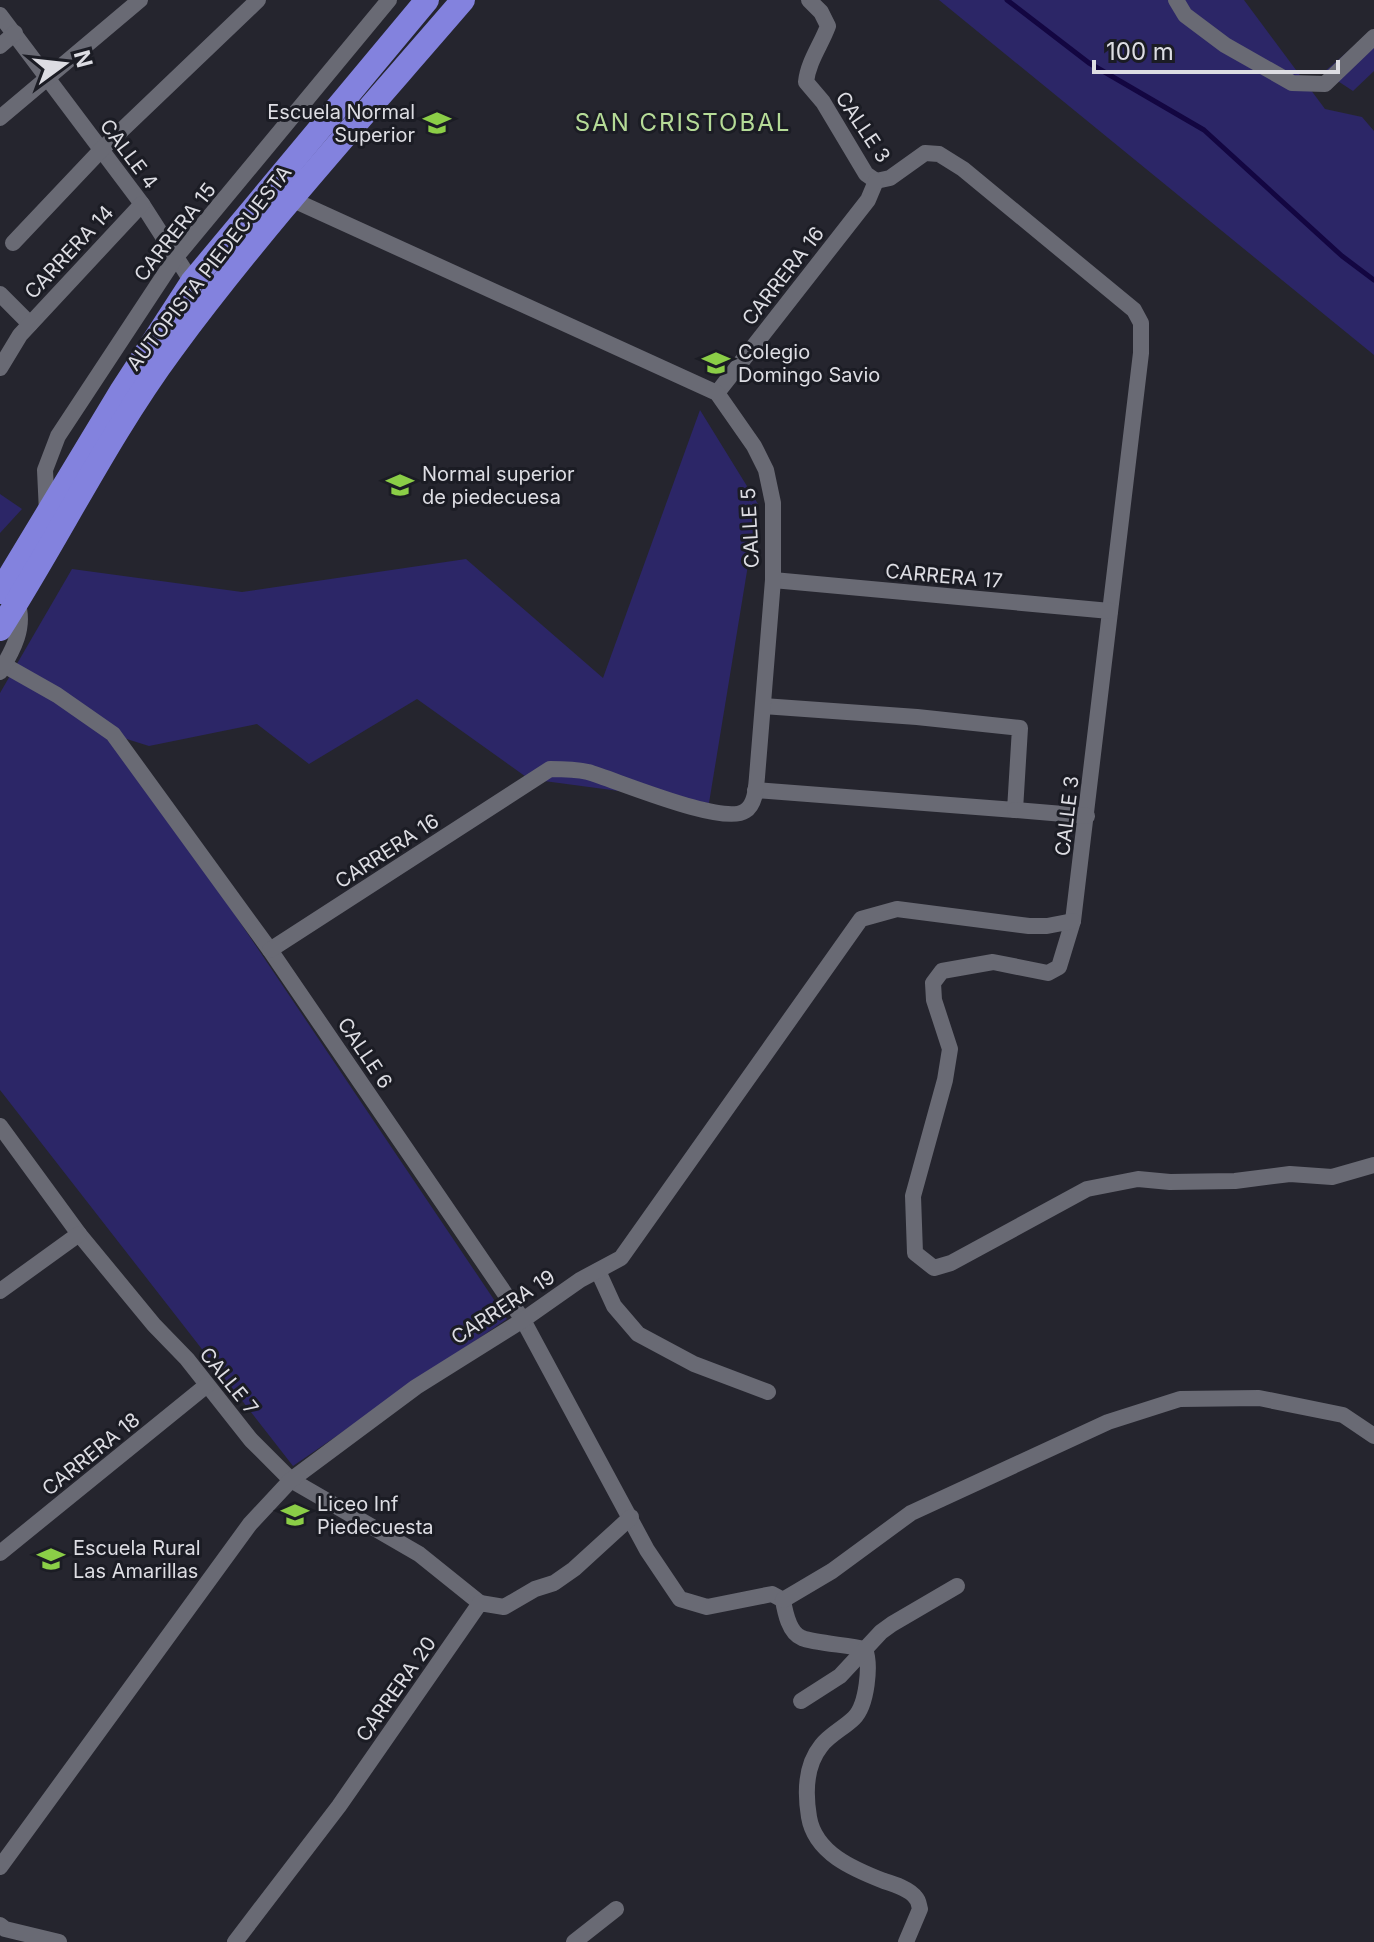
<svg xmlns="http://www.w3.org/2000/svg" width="1374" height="1942" font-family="Inter,sans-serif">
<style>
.green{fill:#2c2667}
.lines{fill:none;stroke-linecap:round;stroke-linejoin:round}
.stream{stroke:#130641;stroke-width:5}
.minor{stroke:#696a74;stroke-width:16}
.highway{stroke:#8382de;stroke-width:24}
.labels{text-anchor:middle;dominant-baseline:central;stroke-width:6;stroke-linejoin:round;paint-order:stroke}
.poi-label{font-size:20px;fill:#dddde3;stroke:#1b1c24;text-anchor:start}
.street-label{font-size:20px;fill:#dddde3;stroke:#1b1c24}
.quarter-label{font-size:24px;letter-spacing:2px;fill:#b5db97;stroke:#1b1c24}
</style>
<rect width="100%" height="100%" fill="#25252e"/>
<g class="green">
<path d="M 939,0 L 1244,0 L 1325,109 L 1362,117 L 1374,131 L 1374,355 Z"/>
<path d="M 1374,29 L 1374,71 L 1353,91 L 1324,72 Z"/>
<path d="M 700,410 L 758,504 L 709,803 L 529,779 L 417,699 L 309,764 L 257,724 L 149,746 L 114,735 L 507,1319 L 293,1466 L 0,1090 L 0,693 L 72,569 L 242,592 L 466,559 L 603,678 Z"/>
<path d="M 0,494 L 22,509 L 0,533 Z"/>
</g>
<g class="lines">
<path class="stream" d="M 1007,0 L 1089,63 L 1204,130 L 1342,256 L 1374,280"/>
<g class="minor">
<path d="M 809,0 L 821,12 L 828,26 C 821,45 808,62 806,82 L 823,102 L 866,174 L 876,181 L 890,178 L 925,153 L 939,154 L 963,169 L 1134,310 L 1141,323 L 1141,353 L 1073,921 L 1059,967 L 1048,973 L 993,962 L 942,971 L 933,983 L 934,1000 L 950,1049 L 945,1080 L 913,1196 L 915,1253 L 934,1268 L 951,1263 L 1087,1189 L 1138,1179 L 1170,1182 L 1235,1181 L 1290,1174 L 1332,1177 L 1374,1165"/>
<path d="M 1176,0 L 1185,15 L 1225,45 L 1292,83 L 1325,84 L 1374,37"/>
<path d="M 0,15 L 142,204 L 192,282"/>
<path d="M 0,46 L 15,33"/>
<path d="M 0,118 L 140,0"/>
<path d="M 13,243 L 102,149 L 258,0"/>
<path d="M 0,294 L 30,324"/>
<path d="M 0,368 L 20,335 L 142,204"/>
<path d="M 717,393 L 868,200 L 876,181"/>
<path d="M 47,512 L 45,470 L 58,436 L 176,257 L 389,0"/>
<path d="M 773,580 L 1110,611"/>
<path d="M 4,665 L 57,695 L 113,734 L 270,950 L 523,1320 L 647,1550 L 680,1599 L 707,1607 L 772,1594 L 783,1600 C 785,1612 789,1633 802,1638 C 814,1643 849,1645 865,1649"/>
<path d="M 0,672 C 13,650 26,627 17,602"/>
<path d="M 755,790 L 1015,810 L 1020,728 L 917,717 L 763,706"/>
<path d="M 1015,810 L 1087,816"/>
<path d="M 270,950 L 550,769 C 563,769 575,769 588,772 C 616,780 723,826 745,811 C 755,805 756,789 757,777 L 773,580 L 773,503 L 766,470 L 754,446 L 717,393 L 291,199"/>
<path d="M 0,1126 L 79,1234 L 154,1325 L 187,1359 L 251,1440 L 291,1480 L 419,1554 L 480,1603"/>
<path d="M 598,1271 L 614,1306 L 638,1334 L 694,1364 L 768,1392"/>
<path d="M 0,1291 L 79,1234"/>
<path d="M 0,1553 L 207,1385"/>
<path d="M 783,1600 L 832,1571 L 911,1513 L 1108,1422 L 1180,1399 L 1259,1398 L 1343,1415 L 1374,1436"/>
<path d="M 865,1649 C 871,1665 867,1705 854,1718 C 844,1728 829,1735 821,1746 C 805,1766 805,1793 809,1817 C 815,1853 853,1869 884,1881 C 894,1884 910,1889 916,1898 C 919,1901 919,1906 920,1909 L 906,1942"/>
<path d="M 801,1701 L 840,1676 L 881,1632 L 892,1624 L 957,1586"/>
<path d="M 0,1867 L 250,1524 L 291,1480 L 416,1387 L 523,1320 L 580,1280 L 621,1258 L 861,919 L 897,909 L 1029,926 L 1047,926 L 1073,921"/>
<path d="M 0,1925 L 5,1929 L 59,1942"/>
<path d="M 235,1942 L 339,1806 L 480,1603 L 504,1607 L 535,1589 L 554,1583 L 574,1569 L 631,1517"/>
<path d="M 574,1942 L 616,1909"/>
</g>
<g class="highway">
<path d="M 0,592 L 122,390 L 192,282 L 427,0"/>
<path d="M 0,629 C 59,537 107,437 172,349 C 262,227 364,115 463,0"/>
</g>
</g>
<defs>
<g id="school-bare" transform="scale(2.16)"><path d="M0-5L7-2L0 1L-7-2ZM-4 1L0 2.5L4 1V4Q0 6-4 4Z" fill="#8bce47" stroke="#1b1c24" stroke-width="2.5" paint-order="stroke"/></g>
</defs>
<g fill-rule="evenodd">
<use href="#school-bare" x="437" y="123"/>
<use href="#school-bare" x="716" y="363"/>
<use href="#school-bare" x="400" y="485"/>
<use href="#school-bare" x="295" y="1515"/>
<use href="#school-bare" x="51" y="1559"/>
</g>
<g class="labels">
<g class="poi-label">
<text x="415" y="112" text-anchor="end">Escuela Normal<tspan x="415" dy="23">Superior</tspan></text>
<text x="738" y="352">Colegio<tspan x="738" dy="23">Domingo Savio</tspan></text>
<text x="422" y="474">Normal superior<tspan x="422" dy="23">de piedecuesa</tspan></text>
<text x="317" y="1504">Liceo Inf<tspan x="317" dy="23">Piedecuesta</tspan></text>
<text x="73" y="1548">Escuela Rural<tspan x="73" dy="23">Las Amarillas</tspan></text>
</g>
<g class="street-label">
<text transform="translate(863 127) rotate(56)">CALLE 3</text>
<text transform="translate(129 154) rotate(53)">CALLE 4</text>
<text transform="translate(175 232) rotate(-52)">CARRERA 15</text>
<text transform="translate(69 252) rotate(-47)">CARRERA 14</text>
<text transform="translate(209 268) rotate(-52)">AUTOPISTA PIEDECUESTA</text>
<text transform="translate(783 276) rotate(-52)">CARRERA 16</text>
<text transform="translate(750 528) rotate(-93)">CALLE 5</text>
<text transform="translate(944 576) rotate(5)">CARRERA 17</text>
<text transform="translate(1067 816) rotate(-83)">CALLE 3</text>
<text transform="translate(387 851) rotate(-33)">CARRERA 16</text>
<text transform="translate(365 1053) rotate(56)">CALLE 6</text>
<text transform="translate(503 1307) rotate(-33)">CARRERA 19</text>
<text transform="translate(229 1381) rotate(51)">CALLE 7</text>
<text transform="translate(91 1454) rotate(-39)">CARRERA 18</text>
<text transform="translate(396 1689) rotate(-55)">CARRERA 20</text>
</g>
<g class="quarter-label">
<text x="683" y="122">SAN CRISTOBAL</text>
</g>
</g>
<g transform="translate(64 64) rotate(75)" stroke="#1b1c24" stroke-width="6" paint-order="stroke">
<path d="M0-6L14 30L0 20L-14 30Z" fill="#dddde3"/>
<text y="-12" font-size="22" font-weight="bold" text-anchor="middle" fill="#dddde3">N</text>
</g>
<path d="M1094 60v12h244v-12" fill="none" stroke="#dddde3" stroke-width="4"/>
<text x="1106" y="60" font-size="24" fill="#dddde3" stroke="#1b1c24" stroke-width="6" paint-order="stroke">100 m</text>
</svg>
